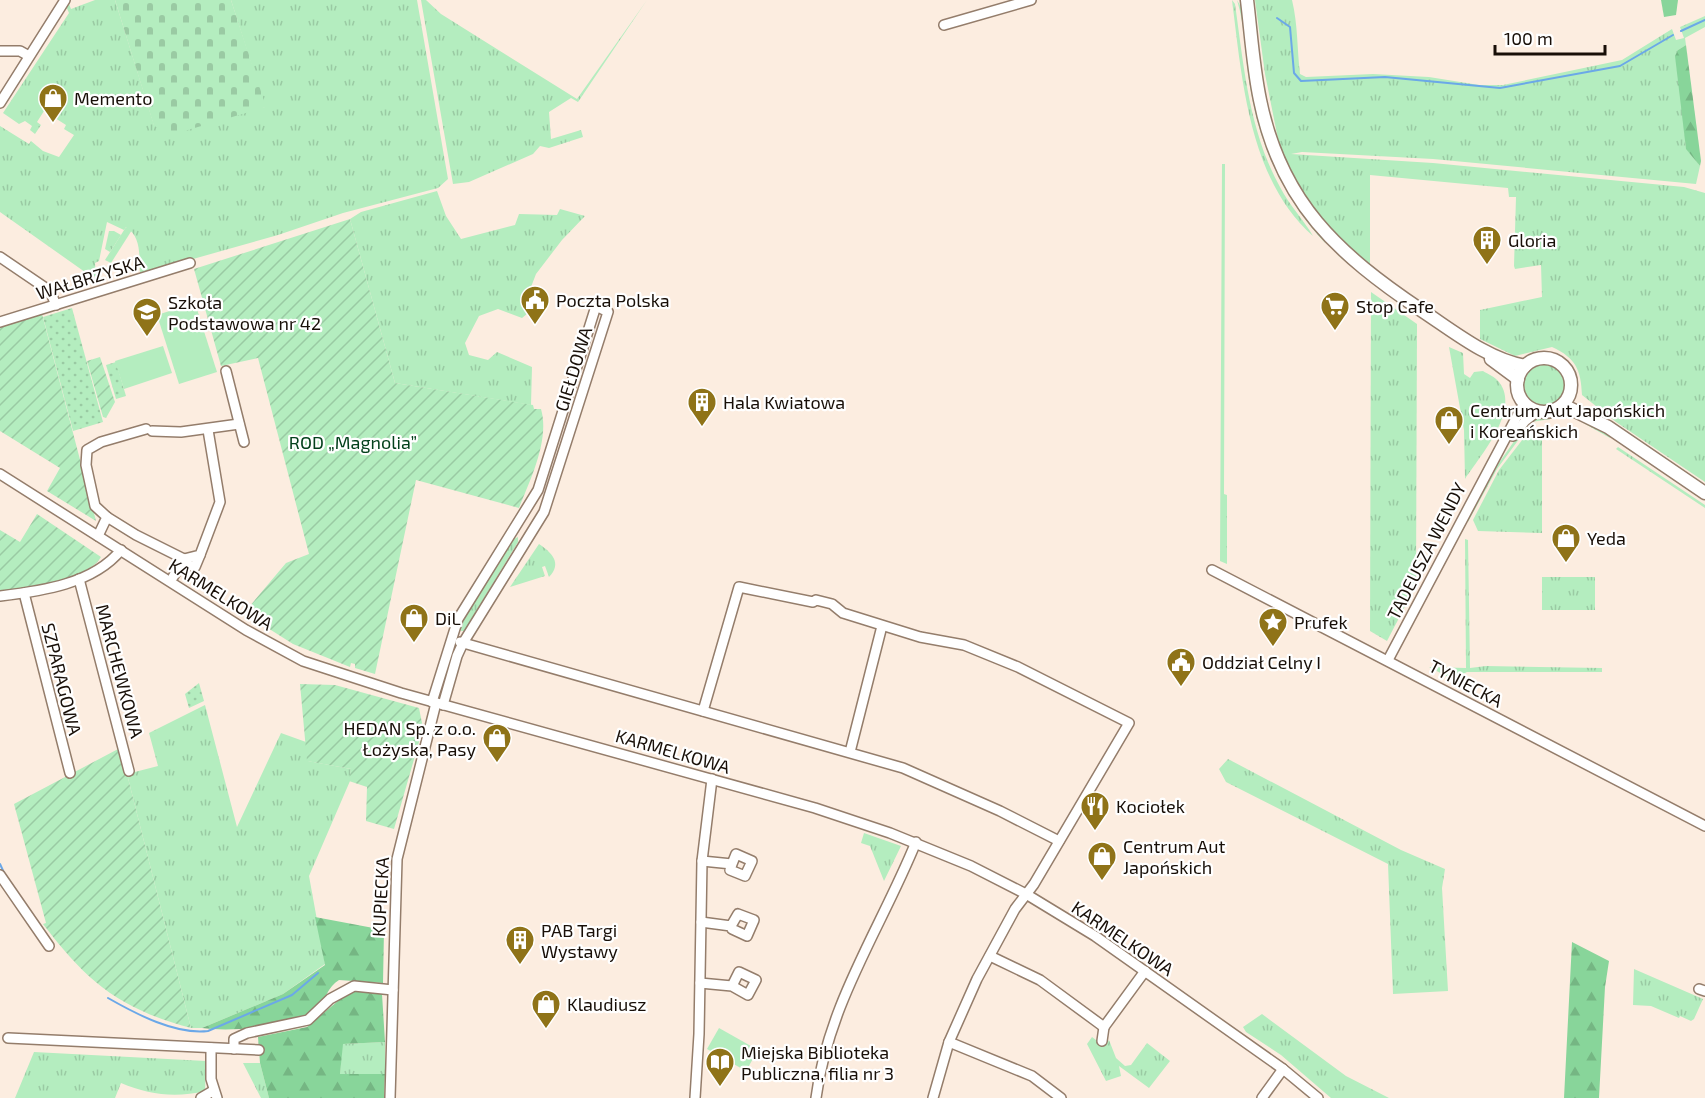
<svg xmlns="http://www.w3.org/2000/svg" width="1705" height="1098" font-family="'Exo 2',sans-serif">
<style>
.grass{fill:url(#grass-tufts)}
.forest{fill:url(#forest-firs)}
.cemetery{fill:url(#cemetery-stones)}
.park{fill:url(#park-dots)}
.garden{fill:url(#garden-furrows)}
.pitch{fill:#b4edbf}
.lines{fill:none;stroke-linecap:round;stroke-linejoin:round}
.stream{stroke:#6ba8e8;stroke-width:2}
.minor-casing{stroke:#947d6b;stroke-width:12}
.major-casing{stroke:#947d6b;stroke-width:15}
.minor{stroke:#fff;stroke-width:9}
.major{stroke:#fff;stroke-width:12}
.labels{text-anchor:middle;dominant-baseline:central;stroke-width:4.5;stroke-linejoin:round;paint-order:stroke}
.poi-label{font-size:18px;fill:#180f08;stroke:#fff;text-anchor:start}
.street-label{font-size:18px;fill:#180f08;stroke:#fff}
.park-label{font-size:18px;fill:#04411c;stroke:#fff}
</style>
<defs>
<pattern id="grass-tufts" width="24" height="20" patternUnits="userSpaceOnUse" patternTransform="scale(1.5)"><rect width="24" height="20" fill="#b4edbf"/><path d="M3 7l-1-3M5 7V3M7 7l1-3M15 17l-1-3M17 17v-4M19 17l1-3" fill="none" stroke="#9acaa3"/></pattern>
<pattern id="forest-firs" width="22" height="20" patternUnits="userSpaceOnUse" patternTransform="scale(1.5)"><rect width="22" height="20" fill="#88d59a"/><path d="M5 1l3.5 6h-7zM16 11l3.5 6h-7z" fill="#75b683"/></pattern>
<pattern id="cemetery-stones" width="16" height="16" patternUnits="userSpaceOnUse" patternTransform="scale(1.5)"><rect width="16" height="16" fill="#b4edbf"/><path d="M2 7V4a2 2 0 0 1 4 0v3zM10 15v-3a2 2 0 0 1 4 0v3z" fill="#9acaa3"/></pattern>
<pattern id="park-dots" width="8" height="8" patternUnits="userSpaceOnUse" patternTransform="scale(1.5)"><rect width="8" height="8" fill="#b4edbf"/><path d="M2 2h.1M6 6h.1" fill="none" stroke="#9acaa3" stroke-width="1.8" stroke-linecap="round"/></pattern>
<pattern id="garden-furrows" width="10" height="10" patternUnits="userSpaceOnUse" patternTransform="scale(1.5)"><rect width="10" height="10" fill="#b4edbf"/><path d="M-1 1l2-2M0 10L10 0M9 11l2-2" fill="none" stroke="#9acaa3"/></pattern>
</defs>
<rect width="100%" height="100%" fill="#fcede0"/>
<g class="grass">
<path d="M 95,0 L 115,0 L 154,125 L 265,107 L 231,0 L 417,0 L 448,179 L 438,188 L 343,213 L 278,235 L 140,274 C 139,257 142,237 126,227 L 124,230 L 107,222 L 99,261 L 95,263 L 96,276 L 92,277 L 0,212 L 0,126 L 29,144 L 31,141 L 43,151 L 59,157 L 74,135 L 64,129 L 66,125 L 44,111 L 37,122 L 41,125 L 35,134 L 30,130 L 32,126 L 25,121 L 19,124 L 3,113 L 69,13 L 66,6 L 69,4 L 71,9 Z"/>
<path d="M 421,0 L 426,0 L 441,14 L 577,99 L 647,0 L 578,102 L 571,98 L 549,112 L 551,139 L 581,130 L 583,137 L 549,148 L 540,146 L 533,154 L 469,182 L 453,184 Z"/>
<path d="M 1232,0 L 1235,4 C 1244,67 1249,131 1280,187 C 1289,205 1304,220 1313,236 C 1249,180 1242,79 1232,0 Z"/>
<path d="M 1237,0 L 1241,7 L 1252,82 L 1313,226 L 1326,244 C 1286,201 1261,150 1251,92 C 1245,62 1246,29 1237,0 Z"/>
<path d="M 1255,0 L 1292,0 C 1298,25 1297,48 1300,74 L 1306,77 L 1373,74 L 1429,77 L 1479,85 L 1503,85 L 1622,60 L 1672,29 L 1676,40 L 1684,38 L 1680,27 L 1705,16 L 1705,27 L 1685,38 L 1686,45 L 1678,50 L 1686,148 L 1700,166 L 1696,184 L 1433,159 L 1302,152 L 1291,154 L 1433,163 L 1684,187 L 1705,193 L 1705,482 L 1616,422 L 1582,395 C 1581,370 1576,358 1552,347 L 1515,356 L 1480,339 L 1480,310 L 1542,297 L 1541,265 L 1515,269 L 1514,266 L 1516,197 L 1509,197 L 1508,188 L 1370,175 L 1370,267 L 1327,227 L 1302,193 L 1281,154 L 1265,74 Z"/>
<path d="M 1222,164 L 1225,164 L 1224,494 L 1227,495 L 1227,564 L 1220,561 Z"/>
<path d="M 437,191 L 446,216 L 461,239 L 515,225 L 519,214 L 557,215 L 560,209 L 585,216 L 562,240 L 536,274 L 531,287 L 538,305 L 522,318 L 498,309 L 479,316 L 465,343 L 469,355 L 488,360 L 497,352 L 532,367 L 531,405 L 395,383 L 350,219 L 361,212 Z"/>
<path d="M 109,231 L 114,231 L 121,235 L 110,252 L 105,249 Z"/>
<path d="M 1337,255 L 1469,348 L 1389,296 Z"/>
<path d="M 1371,292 L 1417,324 L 1416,585 L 1387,641 L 1370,631 Z"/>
<path d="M 1449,347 L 1463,353 L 1464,374 L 1470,378 L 1474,372 L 1483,371 C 1488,374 1495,377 1499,382 C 1521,410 1480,456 1465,479 L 1464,430 Z"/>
<circle cx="1545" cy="385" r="21"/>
<path d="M 1565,412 L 1609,434 L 1610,438 L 1571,416 L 1531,422 L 1537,417 Z"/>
<path d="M 1524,427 L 1525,431 L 1497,469 L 1468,522 L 1467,517 L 1487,480 Z"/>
<path d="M 1542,431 L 1542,533 L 1478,531 L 1473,520 L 1499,470 L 1526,435 Z"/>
<path d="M 1618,447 L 1705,505 L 1705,508 L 1616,449 Z"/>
<path d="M 518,537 L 518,542 L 464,631 L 461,631 C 457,613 501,557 512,540 Z"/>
<path d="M 1465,539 L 1468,540 L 1470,668 L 1486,666 L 1602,668 L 1602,672 L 1467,672 L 1452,679 L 1429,667 L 1466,668 Z"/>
<path d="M 539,544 C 551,552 563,563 549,577 L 545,566 L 542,567 L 545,576 L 510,587 Z"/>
<rect x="1542" y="577" width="53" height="33"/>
<path d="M 205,705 L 237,827 L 281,733 L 306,742 L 308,761 L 351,769 L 350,781 L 309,876 L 325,964 L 283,994 L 202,1028 L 191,1028 L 127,774 L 158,766 L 149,733 Z"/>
<path d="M 1228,759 L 1401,850 L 1445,869 L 1442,888 L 1448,991 L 1393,994 L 1388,864 L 1226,782 L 1219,769 Z"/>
<path d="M 864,833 L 901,846 L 884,881 L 870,846 L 861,843 Z"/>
<path d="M 1634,969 L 1703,999 L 1694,1019 L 1691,1021 L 1680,1016 L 1679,1018 L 1651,1006 L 1633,1005 Z"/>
<path d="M 1262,1014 L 1346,1076 L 1389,1098 L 1331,1098 L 1281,1055 L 1246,1032 L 1243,1027 Z"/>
<path d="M 1092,1037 L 1104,1046 L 1109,1040 L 1116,1058 L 1125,1066 L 1131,1065 L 1147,1043 L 1170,1061 L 1149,1088 L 1119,1066 L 1121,1076 L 1106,1081 L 1087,1044 Z"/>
<path d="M 385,1042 L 385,1074 L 340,1074 L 342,1044 Z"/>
<path d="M 34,1052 L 206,1061 L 205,1091 C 176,1098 149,1095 121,1083 L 115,1098 L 15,1098 Z"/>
<path d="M 243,1063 L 260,1063 L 269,1098 L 261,1098 Z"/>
</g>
<g class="forest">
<path d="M 1661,0 L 1678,0 L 1676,15 L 1664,17 Z"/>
<path d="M 1686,45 L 1701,161 L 1700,166 L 1686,149 L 1675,56 L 1678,50 Z"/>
<path d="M 315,917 L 384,930 L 383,983 L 339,980 C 328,986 325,1001 316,1010 C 297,1028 227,1032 202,1028 L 283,994 L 325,965 Z"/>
<path d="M 1572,942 L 1609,961 L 1605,987 L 1599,1098 L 1564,1098 Z"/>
<path d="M 357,991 L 382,994 L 385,1042 L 343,1044 L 340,1074 L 385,1074 L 384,1098 L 269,1098 L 260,1063 L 258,1037 L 307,1027 L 345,995 Z"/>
</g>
<path class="cemetery" d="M 115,0 L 231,0 L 266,107 L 174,134 L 154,126 Z"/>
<g class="park">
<path d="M 72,308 L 103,422 L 73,431 L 43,317 Z"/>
<path d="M 116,362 L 126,396 L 116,399 L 106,365 Z"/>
<path d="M 199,683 L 204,701 L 189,708 L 185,694 Z"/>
</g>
<g class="garden">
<path d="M 350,219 L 395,383 L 533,405 L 534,409 L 541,409 C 550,440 530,480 519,508 L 416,480 L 375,674 L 355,668 L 355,664 L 351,663 L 350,667 L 293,644 L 244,613 L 286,563 L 309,554 L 258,358 L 221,366 L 194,269 Z"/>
<path d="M 42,314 L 96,521 L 47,491 L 60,468 L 0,431 L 0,326 Z"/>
<path d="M 100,357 L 115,402 L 106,418 L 103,417 L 87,361 Z"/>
<path d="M 37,514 L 101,557 C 88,580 26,587 0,593 L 0,530 L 20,542 Z"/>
<path d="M 300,684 L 335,685 L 419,708 L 423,728 L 394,829 L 366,821 L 367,787 L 349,781 L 351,769 L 307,761 Z"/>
<path d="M 120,748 L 127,774 L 191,1028 C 120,1009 87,982 43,924 L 46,923 L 14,804 Z"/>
</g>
<g class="pitch">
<path d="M 126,227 L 132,230 L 111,263 L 105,260 Z"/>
<path d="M 195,303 L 217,372 L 179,384 L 157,315 Z"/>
<path d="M 163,346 L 172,373 L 124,389 L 115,361 Z"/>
<path d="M 719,1028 L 758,1050 L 746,1071 L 707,1049 Z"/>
</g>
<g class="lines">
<g class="stream">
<path d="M 1277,18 L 1290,27 L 1294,73 L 1301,81 L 1385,77 L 1500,88 L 1620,66 L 1673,35"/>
<path d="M 1681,31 L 1705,20"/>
<path d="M 0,864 L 5,875"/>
<path d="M 108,998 C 136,1014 176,1035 208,1031 L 292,995 L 318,973"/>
</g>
<g class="minor-casing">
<g id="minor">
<path d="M 944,25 L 1031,0"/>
<path d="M 0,51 L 20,51 L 29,56"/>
<path d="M 0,103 L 65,0"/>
<path d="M 0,257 L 50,291 L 56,305"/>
<path d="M 0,322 L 190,263"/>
<path d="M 226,371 L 244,442"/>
<path d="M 152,431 L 181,432 L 239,424"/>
<path d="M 1513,436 L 1525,421 L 1538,411"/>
<path d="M 0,474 L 246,630 L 303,661 L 401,693 L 815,808 L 890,833 L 971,866 L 1026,894 L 1095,936 L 1283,1069 L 1318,1098"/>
<path d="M 107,517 L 136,535 L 184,559"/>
<path d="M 98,536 L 107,517 L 95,506 L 86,465 L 87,450 L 101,442 L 146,429"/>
<path d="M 184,559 L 200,555 L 220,502 L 208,430"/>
<path d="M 184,559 L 182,563 L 195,567 L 200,555"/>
<path d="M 1212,570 L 1705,826"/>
<path d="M 173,577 L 182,563"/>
<path d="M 79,579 L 129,771"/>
<path d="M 24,593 L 70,773"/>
<path d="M 0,596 C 42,591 93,584 121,550"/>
<path d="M 460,642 L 903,768 L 1000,811 L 1059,841"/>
<path d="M 1388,660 L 1524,403"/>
<path d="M 432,702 L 458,619 L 538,490 L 596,306 L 608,312 L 544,512 L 463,643 L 457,656 L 443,705"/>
<path d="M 703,711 L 739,587 L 813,602 L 816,600 L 832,604 L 843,613 L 920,637 L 964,645 L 1018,667 L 1129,723 L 1034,884 L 1015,909 L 977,979 L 949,1042 L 933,1098"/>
<path d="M 850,752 L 882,626"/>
<path d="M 702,861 L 732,864 L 730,870 L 745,876 L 752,861 L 736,854 L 732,864"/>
<path d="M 0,875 L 49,946"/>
<path d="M 701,922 L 731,926 L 732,929 L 747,936 L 754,920 L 738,914 L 731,926"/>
<path d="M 990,956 L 1040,980 L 1104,1027 L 1145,971"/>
<path d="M 700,983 L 732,986 L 748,995 L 756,980 L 739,972 L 732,986"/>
<path d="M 1699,989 L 1705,991"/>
<path d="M 8,1038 L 259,1050"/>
<path d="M 1102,1041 L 1104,1027"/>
<path d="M 949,1042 L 1032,1076 L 1061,1098"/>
<path d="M 211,1048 L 211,1079 L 217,1098"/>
<path d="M 234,1049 L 234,1039 L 247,1033 L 308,1020 L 330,999 L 354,986 L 393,990"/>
<path d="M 201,1098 L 213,1091"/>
<path d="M 390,1098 L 397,859 L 436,703"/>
<path d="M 695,1098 L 699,1034 L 702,861 L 712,779"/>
<path d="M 816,1098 C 828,1004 881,928 916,842"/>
<path d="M 1262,1098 L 1283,1069"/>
</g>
</g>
<g class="major-casing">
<g id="major">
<path d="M 1247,0 C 1251,33 1253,67 1260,100 C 1281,203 1338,254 1421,310 C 1453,331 1487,359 1525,366"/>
<circle cx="1544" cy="385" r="27"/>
<path d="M 1491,359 L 1518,379"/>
<path d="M 1563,405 L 1608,427 L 1705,493"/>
</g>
</g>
<use href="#minor" class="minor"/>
<use href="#major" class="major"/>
</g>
<defs>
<g id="shop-pin" transform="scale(1.5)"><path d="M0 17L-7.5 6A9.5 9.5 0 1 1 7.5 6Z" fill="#8f7318" stroke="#fff"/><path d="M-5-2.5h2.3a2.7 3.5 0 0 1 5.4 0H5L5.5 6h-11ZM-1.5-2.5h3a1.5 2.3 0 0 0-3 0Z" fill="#fff"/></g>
<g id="building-pin" transform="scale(1.5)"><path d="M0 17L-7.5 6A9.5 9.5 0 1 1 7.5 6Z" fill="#8f7318" stroke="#fff"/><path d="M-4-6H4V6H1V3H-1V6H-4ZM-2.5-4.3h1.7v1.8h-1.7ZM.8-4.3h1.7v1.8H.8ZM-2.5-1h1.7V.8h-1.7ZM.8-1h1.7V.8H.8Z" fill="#fff"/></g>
<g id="civic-pin" transform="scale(1.5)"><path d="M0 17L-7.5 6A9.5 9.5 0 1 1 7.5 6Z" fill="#8f7318" stroke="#fff"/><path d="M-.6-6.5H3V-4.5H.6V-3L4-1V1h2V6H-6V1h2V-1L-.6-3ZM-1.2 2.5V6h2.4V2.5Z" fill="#fff"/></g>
<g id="supermarket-pin" transform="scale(1.5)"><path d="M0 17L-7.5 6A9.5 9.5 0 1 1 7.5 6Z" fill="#8f7318" stroke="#fff"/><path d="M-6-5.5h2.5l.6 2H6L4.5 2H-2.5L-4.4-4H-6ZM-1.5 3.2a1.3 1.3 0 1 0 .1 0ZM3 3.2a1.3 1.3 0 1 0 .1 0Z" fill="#fff"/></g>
<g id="school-pin" transform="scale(1.5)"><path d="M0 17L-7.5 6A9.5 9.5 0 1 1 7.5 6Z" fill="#8f7318" stroke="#fff"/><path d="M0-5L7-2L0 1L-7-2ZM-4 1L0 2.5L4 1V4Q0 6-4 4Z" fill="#fff"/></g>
<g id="sight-pin" transform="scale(1.5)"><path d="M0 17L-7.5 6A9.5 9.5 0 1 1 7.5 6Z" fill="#8f7318" stroke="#fff"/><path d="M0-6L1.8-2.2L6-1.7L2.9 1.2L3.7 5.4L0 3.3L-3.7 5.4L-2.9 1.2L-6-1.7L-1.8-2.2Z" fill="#fff"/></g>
<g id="restaurant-pin" transform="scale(1.5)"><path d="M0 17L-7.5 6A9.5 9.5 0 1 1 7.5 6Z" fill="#8f7318" stroke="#fff"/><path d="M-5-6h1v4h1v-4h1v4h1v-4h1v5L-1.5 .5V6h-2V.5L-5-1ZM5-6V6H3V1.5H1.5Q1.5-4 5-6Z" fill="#fff"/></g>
<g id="library-pin" transform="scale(1.5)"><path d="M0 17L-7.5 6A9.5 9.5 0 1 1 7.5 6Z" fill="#8f7318" stroke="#fff"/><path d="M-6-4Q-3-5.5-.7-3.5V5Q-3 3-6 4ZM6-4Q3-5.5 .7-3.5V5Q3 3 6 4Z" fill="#fff"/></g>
</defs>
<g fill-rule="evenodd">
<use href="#shop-pin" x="53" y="98"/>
<use href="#building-pin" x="1487" y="240"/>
<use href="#civic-pin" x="535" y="300"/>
<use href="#supermarket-pin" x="1335" y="306"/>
<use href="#school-pin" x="147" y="312"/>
<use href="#building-pin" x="702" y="402"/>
<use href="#shop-pin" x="1449" y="420"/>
<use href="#shop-pin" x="1566" y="538"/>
<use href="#shop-pin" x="414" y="618"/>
<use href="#sight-pin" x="1273" y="622"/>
<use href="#civic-pin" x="1181" y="662"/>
<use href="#shop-pin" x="497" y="738"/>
<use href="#restaurant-pin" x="1095" y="806"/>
<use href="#shop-pin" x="1102" y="856"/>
<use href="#building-pin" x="520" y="940"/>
<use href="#shop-pin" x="546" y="1004"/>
<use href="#library-pin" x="720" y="1062"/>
</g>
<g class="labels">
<g class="poi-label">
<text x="74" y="98">Memento</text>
<text x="1508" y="240">Gloria</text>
<text x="556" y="300">Poczta Polska</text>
<text x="168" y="302">Szkoła<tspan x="168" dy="21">Podstawowa nr 42</tspan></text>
<text x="1356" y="306">Stop Cafe</text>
<text x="723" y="402">Hala Kwiatowa</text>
<text x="1470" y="410">Centrum Aut Japońskich<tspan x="1470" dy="21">i Koreańskich</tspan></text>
<text x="1587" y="538">Yeda</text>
<text x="435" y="618">DiL</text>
<text x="1294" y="622">Prufek</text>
<text x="1202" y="662">Oddział Celny I</text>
<text x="476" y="728" text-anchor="end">HEDAN Sp. z o.o.<tspan x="476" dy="21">Łożyska, Pasy</tspan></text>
<text x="1116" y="806">Kociołek</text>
<text x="1123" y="846">Centrum Aut<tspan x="1123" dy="21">Japońskich</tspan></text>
<text x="541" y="930">PAB Targi<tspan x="541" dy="21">Wystawy</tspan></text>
<text x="567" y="1004">Klaudiusz</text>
<text x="741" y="1052">Miejska Biblioteka<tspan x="741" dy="21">Publiczna, filia nr 3</tspan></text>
</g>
<g class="street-label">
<text transform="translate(90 277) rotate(-17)">WAŁBRZYSKA</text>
<text transform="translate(573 369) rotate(-73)">GIEŁDOWA</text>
<text transform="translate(1426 551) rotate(-63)">TADEUSZA WENDY</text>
<text transform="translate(221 594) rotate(32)">KARMELKOWA</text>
<text transform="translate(120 671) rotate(75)">MARCHEWKOWA</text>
<text transform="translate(62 679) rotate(76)">SZPARAGOWA</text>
<text transform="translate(1466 683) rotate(28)">TYNIECKA</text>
<text transform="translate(673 751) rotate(16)">KARMELKOWA</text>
<text transform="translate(380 897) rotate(-87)">KUPIECKA</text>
<text transform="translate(1123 938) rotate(34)">KARMELKOWA</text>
</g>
<g class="park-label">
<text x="353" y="442">ROD „Magnolia”</text>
</g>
</g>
<path d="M1495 45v9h110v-9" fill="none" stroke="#180f08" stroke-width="3"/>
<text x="1504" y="45" font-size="18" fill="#180f08" stroke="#ffffff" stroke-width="4.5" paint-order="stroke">100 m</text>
</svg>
